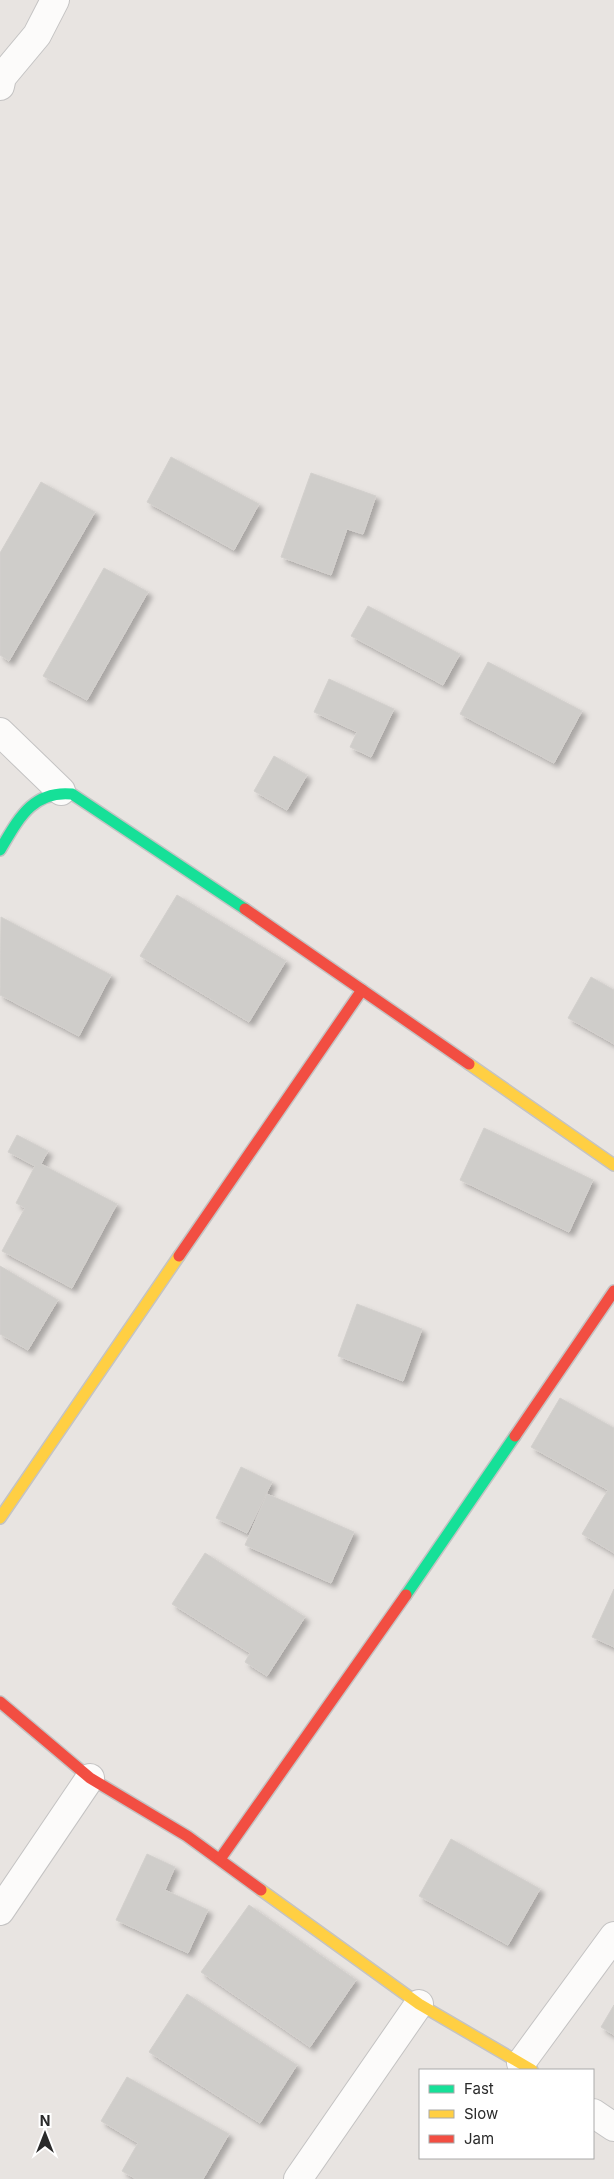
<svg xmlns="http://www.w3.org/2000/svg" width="614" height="2179" font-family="Inter,sans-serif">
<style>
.building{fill:#cfcdca;stroke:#d3d0cd;filter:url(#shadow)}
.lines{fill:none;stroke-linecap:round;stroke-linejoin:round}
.street-casing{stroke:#c4c3c3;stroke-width:30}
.fast-casing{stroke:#c4c3c3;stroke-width:14}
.slow-casing{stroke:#c4c3c3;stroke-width:14}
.jam-casing{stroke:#c4c3c3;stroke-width:14}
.street{stroke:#fcfbfa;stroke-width:28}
.fast{stroke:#16e098;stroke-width:11}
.slow{stroke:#ffcf43;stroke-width:11}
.jam{stroke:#f24e42;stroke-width:11}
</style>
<defs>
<filter id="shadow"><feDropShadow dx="4.5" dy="4.5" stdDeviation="2.5" flood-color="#0004"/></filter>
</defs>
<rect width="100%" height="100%" fill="#e8e4e1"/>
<g class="building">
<path d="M 171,457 L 259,504 L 234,550 L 147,502 Z"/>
<path d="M 311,473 L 376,496 L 363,534 L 347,529 L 331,575 L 281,557 Z"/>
<path d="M 41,482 L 95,512 L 9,661 L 0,655 L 0,553 Z"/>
<path d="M 104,568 L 148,592 L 87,700 L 43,676 Z"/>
<path d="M 368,606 L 460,654 L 443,685 L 351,636 Z"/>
<path d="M 488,662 L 582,711 L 554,763 L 460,714 Z"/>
<path d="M 329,679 L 394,709 L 371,757 L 350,747 L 357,732 L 314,712 Z"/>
<path d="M 274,756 L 307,775 L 287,810 L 254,791 Z"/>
<path d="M 177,895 L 286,961 L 249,1022 L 140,956 Z"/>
<path d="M 1,917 L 111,975 L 79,1036 L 0,995 Z"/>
<path d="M 591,977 L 614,990 L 614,1044 L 568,1018 Z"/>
<path d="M 484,1128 L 593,1180 L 569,1232 L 460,1180 Z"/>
<path d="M 17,1135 L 48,1151 L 41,1164 L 117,1204 L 72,1288 L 2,1251 L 25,1208 L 16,1203 L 35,1166 L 8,1152 Z"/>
<path d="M 0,1266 L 58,1300 L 28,1350 L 0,1334 Z"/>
<path d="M 357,1304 L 422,1329 L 403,1381 L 338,1356 Z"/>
<path d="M 560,1398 L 614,1428 L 614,1553 L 582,1534 L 608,1490 L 531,1447 Z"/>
<path d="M 241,1467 L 272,1482 L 247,1533 L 216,1518 Z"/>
<path d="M 267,1494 L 354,1532 L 331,1583 L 245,1545 Z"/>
<path d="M 205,1553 L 305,1617 L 267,1676 L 245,1662 L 250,1653 L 172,1604 Z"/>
<path d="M 614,1589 L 614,1647 L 592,1637 Z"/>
<path d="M 451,1839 L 540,1889 L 508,1945 L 419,1896 Z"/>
<path d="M 147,1854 L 175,1867 L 165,1890 L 208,1910 L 188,1953 L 116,1920 Z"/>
<path d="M 249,1905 L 356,1980 L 310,2047 L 201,1972 Z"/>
<path d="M 187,1994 L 297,2065 L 260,2123 L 149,2052 Z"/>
<path d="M 614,2005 L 614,2035 L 601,2027 Z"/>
<path d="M 127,2077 L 229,2134 L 203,2179 L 136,2179 L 122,2171 L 138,2143 L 101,2121 Z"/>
</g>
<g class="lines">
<g class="street-casing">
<g id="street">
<path d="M 0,86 L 2,77 L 37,35 L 55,0"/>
<path d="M 0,732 L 61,791"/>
<path d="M 0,1911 L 90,1778"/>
<path d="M 521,2063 L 614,1936"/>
<path d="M 593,2113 L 614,2127"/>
<path d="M 298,2179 L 419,2004"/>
</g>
</g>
<g class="fast-casing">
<g id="fast">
<path d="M 0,850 C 18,820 32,790 72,794 L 245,909"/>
<path d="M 406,1595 L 515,1436"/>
</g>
</g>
<g class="slow-casing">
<g id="slow">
<path d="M 469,1064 L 614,1165"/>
<path d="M 0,1518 L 179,1256"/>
<path d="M 261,1890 L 419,2004 L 532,2070"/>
</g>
</g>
<g class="jam-casing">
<g id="jam">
<path d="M 245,909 L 469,1064"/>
<path d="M 179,1256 L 362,990"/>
<path d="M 515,1436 L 614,1291"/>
<path d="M 0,1702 L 90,1778 L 187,1836 L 261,1890"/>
<path d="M 220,1859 L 406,1595"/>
</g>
</g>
<use href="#street" class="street"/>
<use href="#fast" class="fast"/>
<use href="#slow" class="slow"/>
<use href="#jam" class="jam"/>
</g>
<rect x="419" y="2069" width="175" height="90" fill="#ffffff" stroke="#aaaaaa"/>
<rect x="429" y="2085" width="25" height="8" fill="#16e098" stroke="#aaaaaa"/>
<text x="464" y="2094" font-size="15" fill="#2a2a2a">Fast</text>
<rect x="429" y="2110" width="25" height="8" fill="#ffcf43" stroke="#aaaaaa"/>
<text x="464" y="2119" font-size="15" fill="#2a2a2a">Slow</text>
<rect x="429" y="2135" width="25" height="8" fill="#f24e42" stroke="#aaaaaa"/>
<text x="464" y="2144" font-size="15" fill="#2a2a2a">Jam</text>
<g transform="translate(45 2134)" stroke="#ffffff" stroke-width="4" paint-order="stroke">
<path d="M0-4L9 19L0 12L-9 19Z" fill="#2a2a2a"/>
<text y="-8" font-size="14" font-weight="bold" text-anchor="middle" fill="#2a2a2a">N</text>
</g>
</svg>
